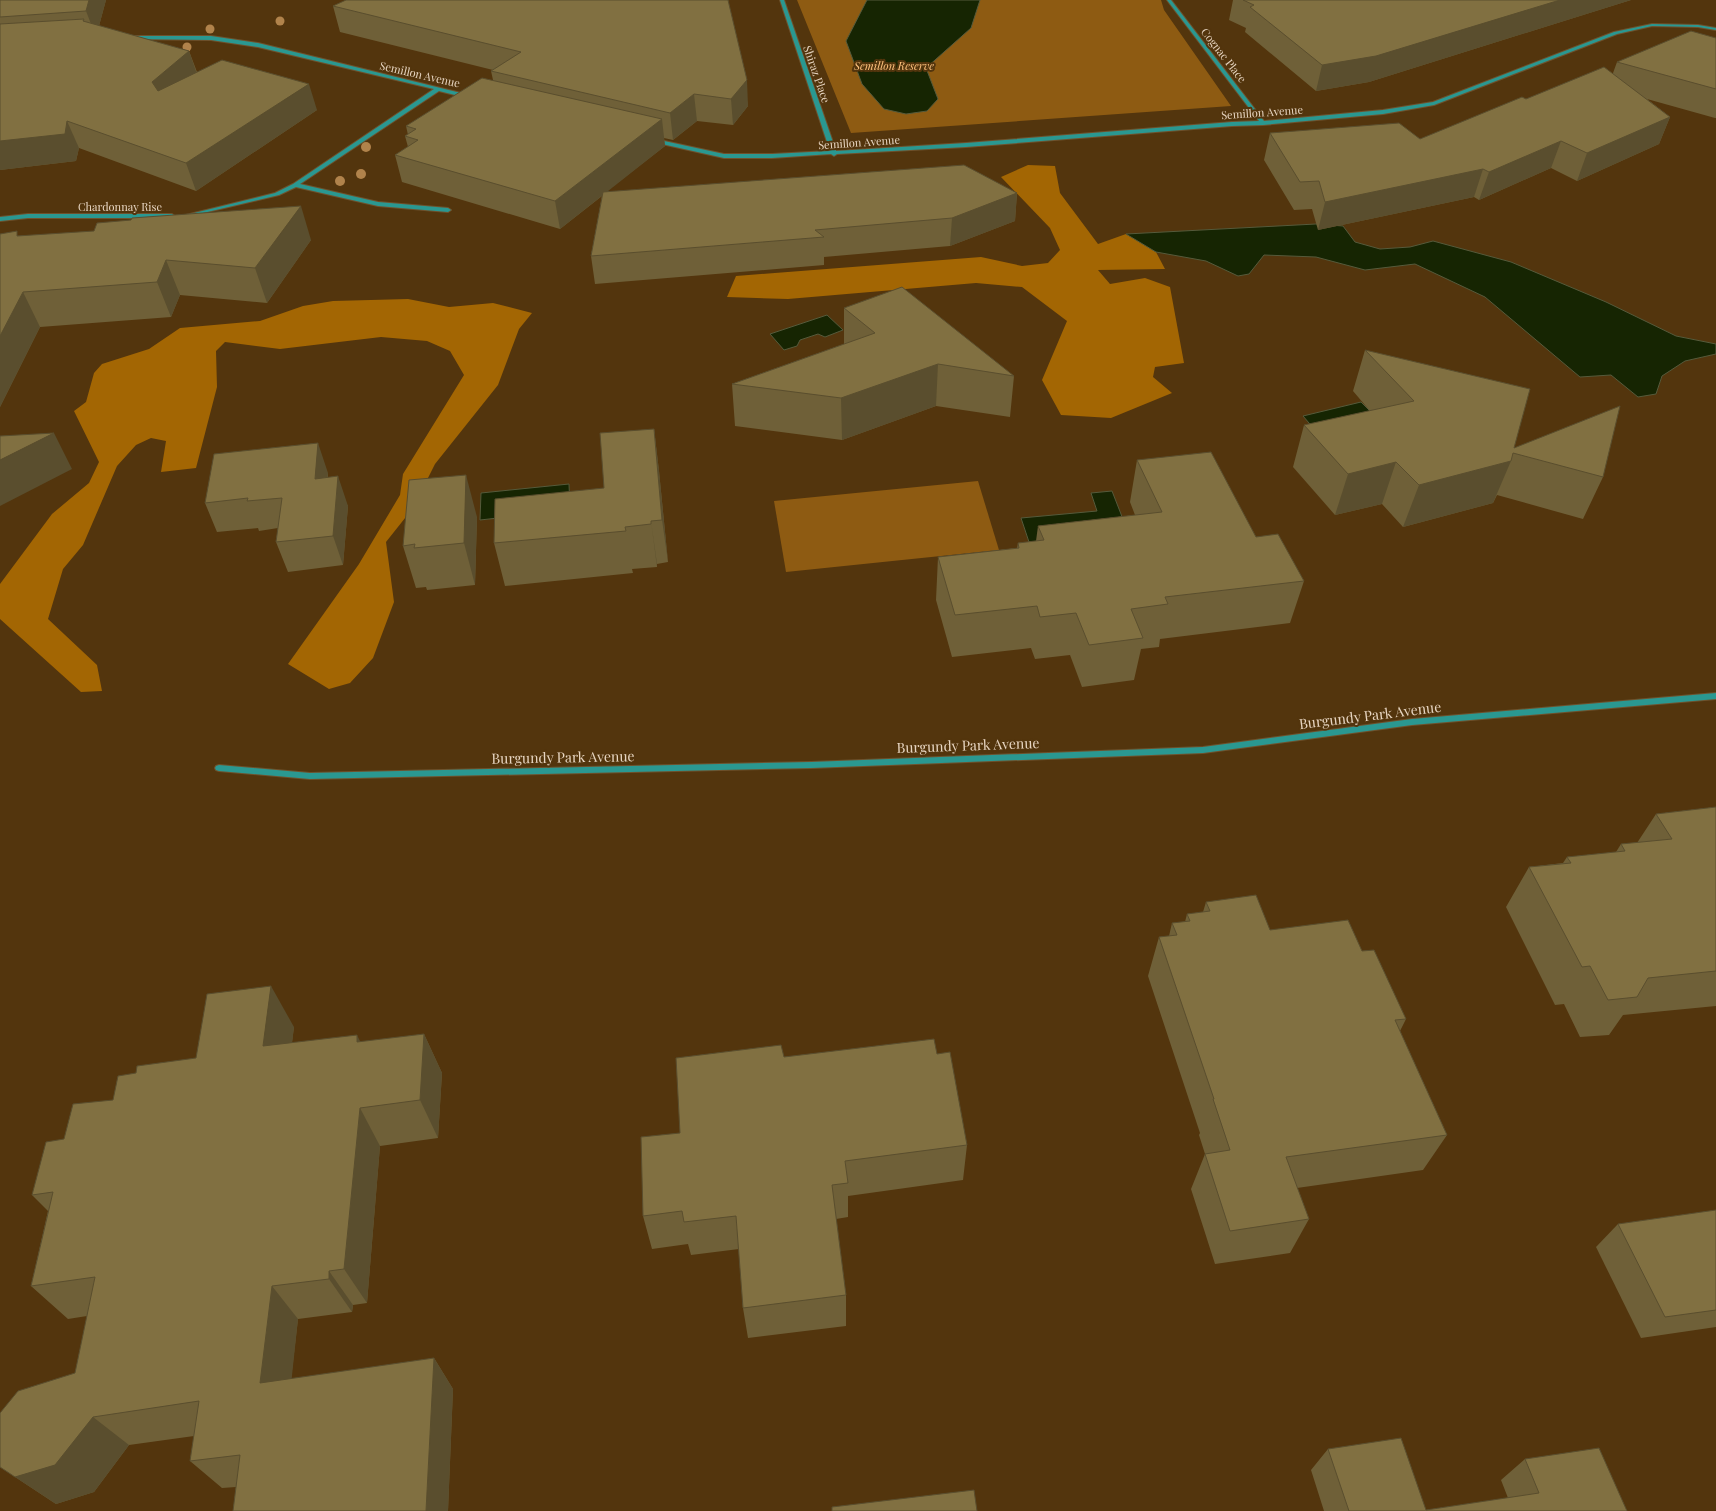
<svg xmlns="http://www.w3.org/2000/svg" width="1716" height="1511" font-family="'Playfair Display',serif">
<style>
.green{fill:#8e5b12}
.forest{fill:#a36603}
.water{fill:#162502;stroke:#555a3b}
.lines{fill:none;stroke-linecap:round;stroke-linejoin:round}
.minor-casing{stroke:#6e522d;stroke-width:2}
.minor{fill:#2a9891;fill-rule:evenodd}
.tree{fill:#b1834b}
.wall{fill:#6f6038}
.shaded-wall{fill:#5a4e2e}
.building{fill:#817041;stroke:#5a4e2e}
.labels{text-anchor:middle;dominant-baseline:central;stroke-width:4;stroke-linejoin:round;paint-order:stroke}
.far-street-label{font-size:11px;fill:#e7d5c1;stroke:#53350d}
.far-park-label{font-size:11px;font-style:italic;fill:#fec27e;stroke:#53350d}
.street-label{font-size:14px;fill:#e7d5c1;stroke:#53350d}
</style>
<rect width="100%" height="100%" fill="#53350d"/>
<g class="green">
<path d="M 797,0 L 1161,0 L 1164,10 L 1231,106 L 851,133 Z"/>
<path d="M 978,481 L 999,550 L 786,572 L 774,501 Z"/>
</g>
<g class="forest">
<path d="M 1028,165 L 1055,166 L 1060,193 L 1098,244 L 1126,234 L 1156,252 L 1165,269 L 1098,270 L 1110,284 L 1145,278 L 1170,287 L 1184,363 L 1155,367 L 1153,377 L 1172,393 L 1111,418 L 1061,415 L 1042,380 L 1067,321 L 1022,287 L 976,283 L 788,299 L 727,297 L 736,276 L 981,257 L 1022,266 L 1048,263 L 1060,250 L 1050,228 L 1001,177 Z"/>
<path d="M 408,299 L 449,307 L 493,303 L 532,313 L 519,329 L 498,385 L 435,464 L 413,508 L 386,542 L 394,602 L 373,658 L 350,683 L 329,689 L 288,664 L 359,564 L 400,495 L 403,474 L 464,375 L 450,351 L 427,341 L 381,337 L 280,349 L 225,342 L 216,351 L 217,387 L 196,468 L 161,472 L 166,441 L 151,438 L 136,445 L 117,466 L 83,545 L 63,569 L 48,619 L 97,665 L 102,691 L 81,692 L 0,619 L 0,584 L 52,514 L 89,483 L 99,462 L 74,411 L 86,402 L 94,373 L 102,364 L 149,349 L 180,328 L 260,321 L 303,306 L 333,301 Z"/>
</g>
<g class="water">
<path d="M 867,0 L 980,0 L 971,28 L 926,68 L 938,99 L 927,111 L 906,114 L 884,109 L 862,84 L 846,41 Z"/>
<path d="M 1316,224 L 1343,226 L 1355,242 L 1380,249 L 1410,247 L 1433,241 L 1511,262 L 1606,302 L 1676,336 L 1716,344 L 1716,354 L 1685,361 L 1662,376 L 1656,394 L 1638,397 L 1611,375 L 1580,377 L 1485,297 L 1415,264 L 1365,270 L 1316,257 L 1264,255 L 1249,274 L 1238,276 L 1206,261 L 1156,252 L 1126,234 Z"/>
<path d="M 827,315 L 843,330 L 825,337 L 818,334 L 800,340 L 797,346 L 784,350 L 770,334 Z"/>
<path d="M 1361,402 L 1377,418 L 1315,430 L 1303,416 Z"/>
<path d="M 569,484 L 570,510 L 480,520 L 481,493 Z"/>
<path d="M 1112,491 L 1128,532 L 1029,542 L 1021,518 L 1097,511 L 1091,493 Z"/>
</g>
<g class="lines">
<g class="minor-casing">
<g id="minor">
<path d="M 780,0 L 784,0 L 836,151 L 966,143 L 1232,122 L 1259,121 L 1167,0 L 1171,0 L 1264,121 L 1383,110 L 1433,102 L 1614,32 L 1652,24 L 1698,25 L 1716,28 L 1716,30 L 1698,27 L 1652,26 L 1617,34 L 1434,105 L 1383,114 L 1263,125 L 1232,126 L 966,147 L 837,154 L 834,156 L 831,154 L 772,158 L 724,158 L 653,142 L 652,141 L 655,139 L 724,154 L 772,154 L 830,151 Z"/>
<path d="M 132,36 L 211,36 L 258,43 L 469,95 L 470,96 L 467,98 L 439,91 L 300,184 L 378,202 L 448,208 L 451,210 L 448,212 L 378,206 L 296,187 L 279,195 L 186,217 L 186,215 L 275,193 L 293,184 L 434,89 L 258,47 L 211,40 L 130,39 L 130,37 Z"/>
<path d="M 28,214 L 172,214 L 175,216 L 172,218 L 28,218 L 0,221 L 0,217 Z"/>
<path d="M 1716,693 L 1716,699 L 1412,725 L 1203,753 L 811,768 L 310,779 L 219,771 L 216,770 L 215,768 L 216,766 L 219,765 L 310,773 L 811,762 L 1203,747 L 1412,719 Z"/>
</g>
</g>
<use href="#minor" class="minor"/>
</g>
<g class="tree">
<circle cx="280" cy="21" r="4.5"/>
<circle cx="210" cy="29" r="4.5"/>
<circle cx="187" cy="47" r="4.5"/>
<circle cx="366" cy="147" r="5"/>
<circle cx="361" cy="174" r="5"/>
<circle cx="340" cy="181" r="5"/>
</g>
<g class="wall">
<path d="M 0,0 L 106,0 L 99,26 L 189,51 L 197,72 L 317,110 L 196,191 L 79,148 L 76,161 L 0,170 Z"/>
<path d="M 728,0 L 748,106 L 733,125 L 697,121 L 673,140 L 664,138 L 665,146 L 607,191 L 1017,193 L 1015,221 L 950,246 L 824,257 L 824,265 L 595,284 L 591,256 L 602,196 L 560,229 L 402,182 L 395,155 L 408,147 L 405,136 L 408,135 L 406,126 L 493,80 L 491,71 L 493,70 L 340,32 L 333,6 Z"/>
<path d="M 1233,0 L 1631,0 L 1369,82 L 1316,91 L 1245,32 L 1246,28 L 1229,20 Z"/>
<path d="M 1716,38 L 1716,118 L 1715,118 L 1647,99 L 1670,117 L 1659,144 L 1577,181 L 1551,168 L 1479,200 L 1474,197 L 1318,230 L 1312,209 L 1294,210 L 1264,160 L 1270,133 L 1420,139 L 1526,99 L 1613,73 L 1617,62 Z"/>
<path d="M 0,234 L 20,236 L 311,240 L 267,303 L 180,295 L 171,317 L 40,327 L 0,407 Z"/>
<path d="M 844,308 L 1014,376 L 1010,417 L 936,406 L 842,440 L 735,426 L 732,384 L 844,344 Z"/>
<path d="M 1365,350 L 1514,448 L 1603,477 L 1583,519 L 1497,495 L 1493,503 L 1403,527 L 1382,504 L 1335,515 L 1293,467 L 1304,425 L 1370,411 L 1353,391 Z"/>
<path d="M 654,429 L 659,471 L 668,562 L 657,564 L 657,567 L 632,569 L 633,573 L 505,586 L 494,543 L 604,488 Z"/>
<path d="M 1137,460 L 1256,537 L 1304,581 L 1290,623 L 1160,639 L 1159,647 L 1141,649 L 1134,680 L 1082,687 L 1070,655 L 1035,659 L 1031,648 L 952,657 L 936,600 L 938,557 L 1017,548 L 1018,543 L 1036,541 L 1038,526 L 1135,515 L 1130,502 Z"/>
<path d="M 328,473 L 328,478 L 348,506 L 343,565 L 288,572 L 276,542 L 278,528 L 259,531 L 258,528 L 217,532 L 205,503 Z"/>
<path d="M 477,517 L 475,585 L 427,590 L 426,587 L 416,588 L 403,546 Z"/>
<path d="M 1716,807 L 1716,1006 L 1623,1015 L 1609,1035 L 1580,1037 L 1564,1004 L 1555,1005 L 1506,907 L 1529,867 L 1563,863 L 1567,857 L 1616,852 L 1621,844 L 1637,843 L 1656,814 Z"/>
<path d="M 1206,902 L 1270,930 L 1362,951 L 1406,1019 L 1400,1031 L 1447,1135 L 1423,1170 L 1297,1188 L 1309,1219 L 1290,1253 L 1215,1264 L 1191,1189 L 1205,1154 L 1199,1135 L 1200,1133 L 1148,976 L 1159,937 L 1169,936 L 1172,923 L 1185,922 L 1187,914 L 1203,912 Z"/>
<path d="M 294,1027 L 292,1042 L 360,1042 L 424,1034 L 442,1073 L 438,1138 L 380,1146 L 367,1303 L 353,1305 L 352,1312 L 298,1319 L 291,1379 L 434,1358 L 453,1389 L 448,1511 L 233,1511 L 236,1487 L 222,1488 L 190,1461 L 194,1436 L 129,1445 L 94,1492 L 56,1504 L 0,1467 L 75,1373 L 87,1316 L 68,1319 L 31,1286 L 48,1211 L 32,1195 L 64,1139 L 113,1100 L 136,1073 L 196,1058 Z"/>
<path d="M 937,1054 L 967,1145 L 963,1180 L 848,1196 L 848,1217 L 836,1219 L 846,1295 L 846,1326 L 748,1338 L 743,1308 L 739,1249 L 691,1255 L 688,1244 L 652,1249 L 643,1216 L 680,1133 L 784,1057 Z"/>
<path d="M 1716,1210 L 1716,1327 L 1641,1338 L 1596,1247 L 1618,1224 Z"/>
<path d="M 1328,1449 L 1426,1510 L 1508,1498 L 1501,1480 L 1525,1459 L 1627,1511 L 1324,1511 L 1311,1470 Z"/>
</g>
<g class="shaded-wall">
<path d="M 89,0 L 106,0 L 96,37 L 86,11 Z"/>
<path d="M 1560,0 L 1631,0 L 1369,82 L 1316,91 L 1322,65 Z"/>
<path d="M 189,51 L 198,77 L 161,109 L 152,82 Z"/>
<path d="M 747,80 L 748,106 L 733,125 L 731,99 Z"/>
<path d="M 309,84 L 317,110 L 196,191 L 186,163 Z"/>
<path d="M 694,94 L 697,121 L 673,140 L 670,113 Z"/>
<path d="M 1670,117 L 1659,144 L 1577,181 L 1587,153 Z"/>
<path d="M 662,119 L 665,146 L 560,229 L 555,201 Z"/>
<path d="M 67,121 L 79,148 L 76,161 L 0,170 L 0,141 Z"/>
<path d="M 1561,141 L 1551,168 L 1479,200 L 1489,172 Z"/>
<path d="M 1483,169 L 1474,197 L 1318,230 L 1325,202 Z"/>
<path d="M 1017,193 L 1015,221 L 950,246 L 952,218 Z"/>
<path d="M 301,206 L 311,240 L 267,303 L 255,268 Z"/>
<path d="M 166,260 L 180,295 L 171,317 L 157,282 Z"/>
<path d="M 23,292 L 40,327 L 0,407 L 0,336 Z"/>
<path d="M 938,364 L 936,406 L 842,440 L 841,398 Z"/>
<path d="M 654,429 L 659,471 L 668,562 L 662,520 Z"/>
<path d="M 54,433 L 72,469 L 0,506 L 0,460 Z"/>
<path d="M 318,443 L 328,473 L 325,508 L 315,479 Z"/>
<path d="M 1511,461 L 1493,503 L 1403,527 L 1419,485 Z"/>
<path d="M 1396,462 L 1382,504 L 1335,515 L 1348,474 Z"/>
<path d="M 466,475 L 477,517 L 475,585 L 464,543 Z"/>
<path d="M 338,476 L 348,506 L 343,565 L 333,536 Z"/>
<path d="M 651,521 L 657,564 L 657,567 Z"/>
<path d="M 271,986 L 294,1027 L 287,1085 L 263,1046 Z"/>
<path d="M 424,1034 L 442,1073 L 438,1138 L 420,1100 Z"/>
<path d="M 357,1035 L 377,1075 L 357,1042 Z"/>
<path d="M 360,1108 L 380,1146 L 367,1303 L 344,1269 Z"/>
<path d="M 329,1271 L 353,1305 L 352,1312 L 329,1279 Z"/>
<path d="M 272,1286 L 298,1319 L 288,1413 L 260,1383 Z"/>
<path d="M 434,1358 L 453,1389 L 448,1511 L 426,1511 Z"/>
<path d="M 93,1417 L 129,1445 L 94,1492 L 56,1504 L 15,1477 Z"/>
</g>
<g class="building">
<path d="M 0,0 L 89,0 L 86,11 L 0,17 Z"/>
<path d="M 346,0 L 728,0 L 747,80 L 731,99 L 694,94 L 670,113 L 491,71 L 521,52 L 333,6 Z"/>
<path d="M 1243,0 L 1560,0 L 1376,56 L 1322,65 L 1250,7 L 1254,5 Z"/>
<path d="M 84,19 L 83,21 L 189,51 L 152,82 L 158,91 L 222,60 L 309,84 L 186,163 L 67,121 L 65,134 L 0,141 L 0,24 Z"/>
<path d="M 1691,31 L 1716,38 L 1716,89 L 1617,62 Z"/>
<path d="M 1604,67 L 1670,117 L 1587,153 L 1561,141 L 1489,172 L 1483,169 L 1325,202 L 1319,181 L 1300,182 L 1270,133 L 1399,123 L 1420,139 L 1522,97 L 1526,99 Z"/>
<path d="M 482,78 L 662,119 L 555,201 L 395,155 L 418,140 L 405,136 L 416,129 L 406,126 Z"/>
<path d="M 964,165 L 1017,193 L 952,218 L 815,230 L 824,237 L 591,256 L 603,192 Z"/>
<path d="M 301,206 L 255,268 L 166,260 L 157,282 L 23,292 L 0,336 L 0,234 L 17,231 L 17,236 L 94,231 L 97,223 L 131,220 L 132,218 Z"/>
<path d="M 902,287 L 1014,376 L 938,364 L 841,398 L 732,384 L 875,333 L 844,308 Z"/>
<path d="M 1365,350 L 1530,389 L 1514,448 L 1620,406 L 1603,477 L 1513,453 L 1511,461 L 1419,485 L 1396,462 L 1348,474 L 1304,425 L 1414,401 Z"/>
<path d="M 654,429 L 662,520 L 651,521 L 651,524 L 625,527 L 626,531 L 494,543 L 495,499 L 604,488 L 600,433 Z"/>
<path d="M 54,433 L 0,460 L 0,436 Z"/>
<path d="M 318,443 L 315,479 L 338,476 L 333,536 L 276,542 L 282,498 L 247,501 L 248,498 L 205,503 L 214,454 Z"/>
<path d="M 1211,452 L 1256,537 L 1278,534 L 1304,581 L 1165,597 L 1168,604 L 1131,609 L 1143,638 L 1089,645 L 1076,613 L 1040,617 L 1037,606 L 955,615 L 938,557 L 1019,548 L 1018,543 L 1044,540 L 1038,526 L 1162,512 L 1137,460 Z"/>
<path d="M 466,475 L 464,543 L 414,548 L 415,544 L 403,546 L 409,480 Z"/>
<path d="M 1716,807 L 1716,971 L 1648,978 L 1637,997 L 1608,1000 L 1590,966 L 1582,967 L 1529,867 L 1571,863 L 1567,857 L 1625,851 L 1621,844 L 1672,839 L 1656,814 Z"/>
<path d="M 1256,895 L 1270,930 L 1348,920 L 1362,951 L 1374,950 L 1406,1019 L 1395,1020 L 1447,1135 L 1286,1157 L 1309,1219 L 1230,1231 L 1205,1154 L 1230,1150 L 1213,1099 L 1214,1099 L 1159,937 L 1177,935 L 1172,923 L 1190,921 L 1187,914 L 1210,911 L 1206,902 Z"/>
<path d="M 271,986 L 263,1046 L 357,1035 L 357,1042 L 424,1034 L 420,1100 L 360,1108 L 344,1269 L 329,1271 L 329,1279 L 272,1286 L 260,1383 L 434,1358 L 426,1511 L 233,1511 L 240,1455 L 190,1461 L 199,1401 L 93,1417 L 55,1465 L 15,1477 L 0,1467 L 0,1413 L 18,1391 L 75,1373 L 95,1277 L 31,1286 L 53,1192 L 32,1195 L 46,1142 L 64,1139 L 73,1104 L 113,1100 L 118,1076 L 136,1073 L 137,1066 L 196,1058 L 207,994 Z"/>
<path d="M 934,1039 L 937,1054 L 950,1052 L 967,1145 L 845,1161 L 848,1183 L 832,1185 L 846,1295 L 743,1308 L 736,1216 L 684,1222 L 682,1211 L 643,1216 L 641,1137 L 680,1133 L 676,1058 L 781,1045 L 784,1057 Z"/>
<path d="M 1716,1210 L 1716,1310 L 1665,1317 L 1618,1224 Z"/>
<path d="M 1401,1438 L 1426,1510 L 1539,1493 L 1525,1459 L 1599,1448 L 1627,1511 L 1349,1511 L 1328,1449 Z"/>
<path d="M 974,1490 L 977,1511 L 832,1511 L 832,1507 Z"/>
</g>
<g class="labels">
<g class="far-street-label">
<text transform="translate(1224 55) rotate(52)">Cognac Place</text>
<text transform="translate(420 74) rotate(13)">Semillon Avenue</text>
<text transform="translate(817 74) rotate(71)">Shiraz Place</text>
<text transform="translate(1262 112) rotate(-4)">Semillon Avenue</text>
<text transform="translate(859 142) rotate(-4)">Semillon Avenue</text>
<text x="120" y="206">Chardonnay Rise</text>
</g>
<g class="far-park-label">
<text x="894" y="65">Semillon Reserve</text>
</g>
<g class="street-label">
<text transform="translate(1370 715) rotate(-7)">Burgundy Park Avenue</text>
<text transform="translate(968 745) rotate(-2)">Burgundy Park Avenue</text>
<text transform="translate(563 757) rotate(-1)">Burgundy Park Avenue</text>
</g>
</g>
</svg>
